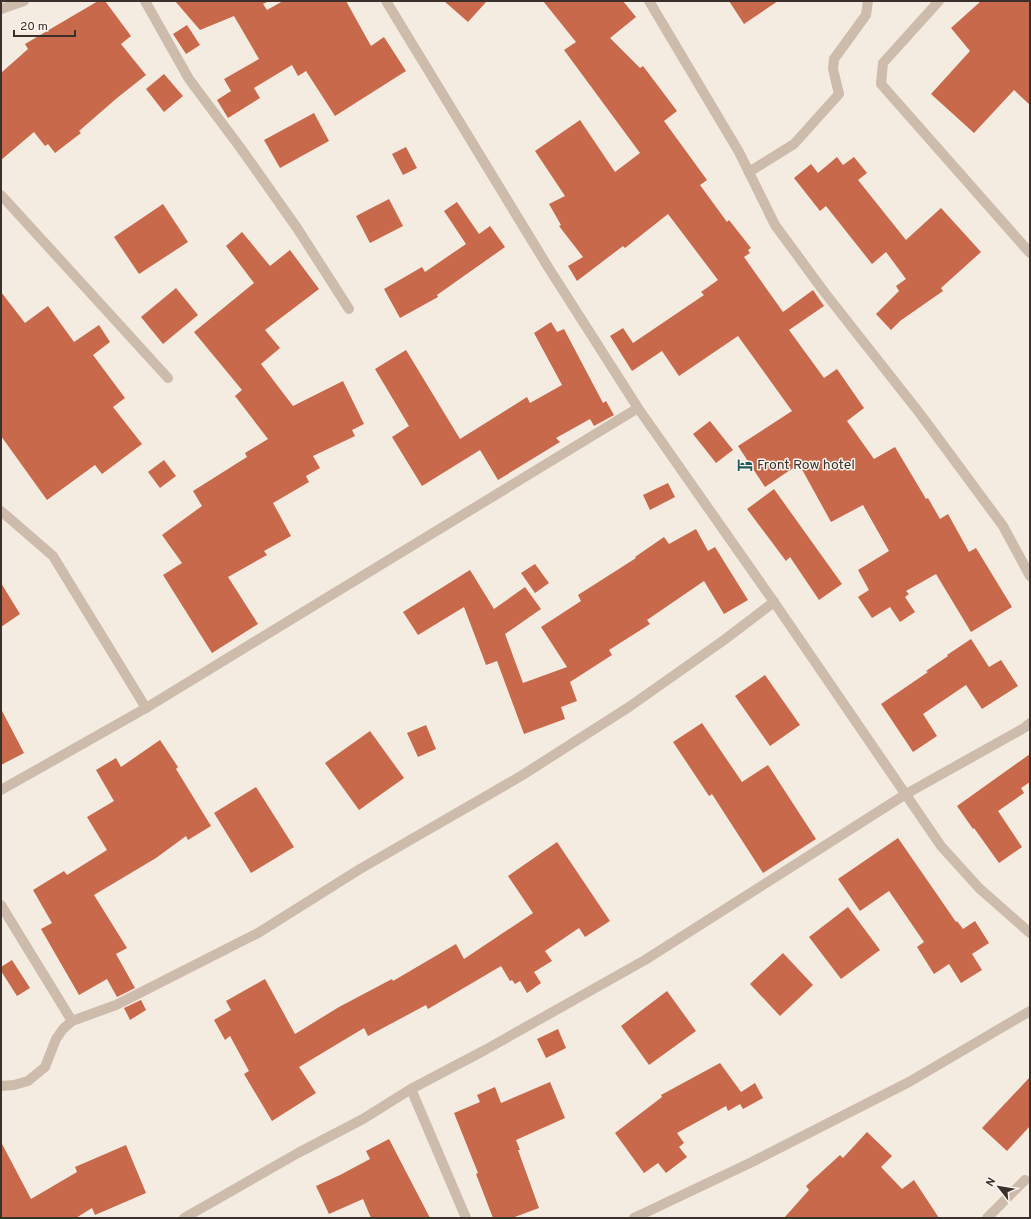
<svg xmlns="http://www.w3.org/2000/svg" width="1031" height="1219" font-family="Overpass,sans-serif">
<style>
.building{fill:#c8694b}
.lines{fill:none;stroke-linecap:round;stroke-linejoin:round}
.street{stroke:#cdbbac;stroke-width:10}
.labels{text-anchor:middle;dominant-baseline:central;stroke-width:3;stroke-linejoin:round;paint-order:stroke}
.poi-label{font-size:14px;fill:#3b302b;stroke:#fbf5ee;text-anchor:start}
</style>
<rect width="100%" height="100%" fill="#f4ebe1"/>
<g class="building">
<path d="M 98,1 L 105,1 L 131,36 L 121,44 L 146,75 L 117,98 L 79,131 L 81,133 L 55,153 L 48,144 L 45,146 L 34,132 L 1,160 L 1,73 L 28,49 L 25,44 Z"/>
<path d="M 175,1 L 269,1 L 263,4 L 267,10 L 283,1 L 346,1 L 371,46 L 384,37 L 406,71 L 335,116 L 306,71 L 298,76 L 292,65 L 254,88 L 260,98 L 228,118 L 217,100 L 231,91 L 224,79 L 259,59 L 234,16 L 200,30 Z"/>
<path d="M 444,1 L 487,1 L 468,22 Z"/>
<path d="M 543,1 L 623,1 L 636,17 L 610,38 L 640,68 L 643,66 L 677,111 L 664,121 L 707,180 L 700,185 L 727,222 L 729,220 L 751,248 L 748,250 L 750,253 L 744,257 L 783,312 L 813,290 L 824,306 L 789,330 L 824,378 L 837,369 L 864,408 L 847,421 L 874,459 L 895,447 L 926,499 L 928,498 L 940,519 L 948,514 L 969,552 L 976,548 L 1012,607 L 971,632 L 936,574 L 906,591 L 909,594 L 905,597 L 915,612 L 900,622 L 890,607 L 872,618 L 858,597 L 869,590 L 858,570 L 889,551 L 863,505 L 831,522 L 799,464 L 765,487 L 738,446 L 792,411 L 738,336 L 679,376 L 662,351 L 632,371 L 610,336 L 623,328 L 633,343 L 704,295 L 701,292 L 718,280 L 668,214 L 625,248 L 623,246 L 577,281 L 568,266 L 583,257 L 559,226 L 561,225 L 549,204 L 565,196 L 535,151 L 580,120 L 615,172 L 640,153 L 564,50 L 576,42 Z"/>
<path d="M 729,1 L 778,1 L 744,24 Z"/>
<path d="M 981,1 L 1030,1 L 1030,105 L 1014,90 L 974,133 L 931,94 L 970,51 L 951,28 Z"/>
<path d="M 187,25 L 200,45 L 186,54 L 173,34 Z"/>
<path d="M 164,74 L 183,96 L 164,112 L 146,89 Z"/>
<path d="M 314,113 L 329,141 L 280,168 L 264,140 Z"/>
<path d="M 406,147 L 417,168 L 403,175 L 392,154 Z"/>
<path d="M 837,157 L 843,165 L 854,157 L 867,173 L 858,180 L 906,240 L 941,208 L 981,252 L 941,288 L 943,291 L 900,321 L 891,330 L 876,314 L 899,291 L 896,286 L 906,279 L 886,252 L 872,264 L 826,206 L 820,211 L 794,178 L 811,164 L 818,173 Z"/>
<path d="M 389,199 L 403,226 L 370,243 L 356,216 Z"/>
<path d="M 457,202 L 479,234 L 490,226 L 505,247 L 437,295 L 438,297 L 400,318 L 384,289 L 422,267 L 425,272 L 466,244 L 444,211 Z"/>
<path d="M 163,204 L 188,242 L 139,274 L 114,237 Z"/>
<path d="M 242,232 L 270,266 L 290,250 L 319,289 L 265,330 L 280,348 L 261,364 L 293,406 L 343,381 L 364,424 L 352,430 L 355,436 L 313,456 L 320,468 L 306,476 L 309,482 L 273,503 L 291,536 L 264,551 L 267,555 L 228,577 L 258,624 L 212,653 L 163,575 L 182,563 L 162,535 L 202,506 L 193,491 L 247,457 L 245,453 L 268,439 L 235,396 L 242,390 L 194,332 L 254,283 L 226,246 Z"/>
<path d="M 176,288 L 198,315 L 163,344 L 141,317 Z"/>
<path d="M 1,292 L 25,323 L 48,306 L 74,342 L 99,325 L 110,342 L 93,355 L 125,398 L 113,407 L 142,444 L 102,474 L 95,465 L 47,500 L 1,436 Z"/>
<path d="M 551,322 L 557,332 L 564,329 L 603,403 L 606,401 L 614,415 L 594,426 L 590,419 L 556,438 L 560,442 L 498,480 L 480,450 L 422,486 L 392,437 L 409,426 L 375,369 L 406,350 L 460,439 L 527,397 L 530,403 L 562,385 L 534,333 Z"/>
<path d="M 710,421 L 733,450 L 716,463 L 693,434 Z"/>
<path d="M 164,460 L 176,476 L 160,488 L 148,472 Z"/>
<path d="M 668,483 L 675,497 L 650,510 L 643,495 Z"/>
<path d="M 774,489 L 842,584 L 819,600 L 790,557 L 786,561 L 747,509 Z"/>
<path d="M 696,529 L 708,551 L 715,547 L 748,600 L 724,614 L 704,581 L 647,620 L 650,624 L 609,650 L 612,655 L 570,682 L 577,701 L 561,707 L 565,719 L 524,734 L 497,661 L 486,665 L 464,607 L 418,635 L 403,612 L 470,570 L 494,609 L 525,587 L 541,609 L 505,634 L 523,683 L 567,667 L 541,627 L 581,601 L 578,595 L 636,558 L 635,557 L 664,537 L 669,544 Z"/>
<path d="M 535,564 L 549,583 L 535,593 L 521,573 Z"/>
<path d="M 1,583 L 20,614 L 1,627 Z"/>
<path d="M 971,639 L 989,667 L 1001,660 L 1018,686 L 982,709 L 966,685 L 923,714 L 937,736 L 913,752 L 881,704 L 928,672 L 926,671 L 948,656 L 947,655 Z"/>
<path d="M 765,675 L 800,725 L 770,746 L 735,696 Z"/>
<path d="M 1,709 L 24,753 L 1,765 Z"/>
<path d="M 702,723 L 742,782 L 768,765 L 816,839 L 763,873 L 712,794 L 709,796 L 673,742 Z"/>
<path d="M 426,725 L 436,749 L 418,757 L 407,733 Z"/>
<path d="M 370,731 L 404,778 L 359,810 L 325,763 Z"/>
<path d="M 160,740 L 178,767 L 176,769 L 211,826 L 188,840 L 186,836 L 156,858 L 94,895 L 127,948 L 116,954 L 135,988 L 117,997 L 107,979 L 79,995 L 41,929 L 52,923 L 33,890 L 64,871 L 67,875 L 107,850 L 87,817 L 114,801 L 96,770 L 116,758 L 121,767 Z"/>
<path d="M 1030,754 L 1030,782 L 1021,788 L 1024,793 L 998,811 L 1022,847 L 999,863 L 974,828 L 973,829 L 957,806 Z"/>
<path d="M 256,787 L 294,847 L 251,873 L 214,813 Z"/>
<path d="M 898,838 L 956,922 L 957,921 L 963,929 L 975,921 L 989,943 L 972,954 L 982,970 L 961,983 L 949,964 L 934,974 L 917,947 L 924,942 L 889,891 L 860,911 L 838,879 Z"/>
<path d="M 557,842 L 610,921 L 585,937 L 579,928 L 545,951 L 552,961 L 534,972 L 541,983 L 527,993 L 520,981 L 515,984 L 512,980 L 510,981 L 501,966 L 428,1009 L 426,1005 L 368,1036 L 364,1028 L 299,1067 L 316,1093 L 272,1121 L 244,1074 L 249,1071 L 230,1036 L 225,1040 L 214,1020 L 231,1010 L 226,1001 L 265,979 L 295,1034 L 339,1007 L 392,979 L 393,981 L 456,944 L 464,959 L 533,913 L 508,876 Z"/>
<path d="M 848,907 L 880,950 L 841,979 L 809,937 Z"/>
<path d="M 783,953 L 813,985 L 780,1016 L 750,984 Z"/>
<path d="M 12,960 L 30,988 L 17,996 L 1,971 L 1,967 Z"/>
<path d="M 667,991 L 696,1031 L 649,1065 L 621,1026 Z"/>
<path d="M 141,1000 L 146,1010 L 130,1020 L 124,1008 Z"/>
<path d="M 558,1029 L 566,1048 L 546,1058 L 537,1039 Z"/>
<path d="M 720,1063 L 741,1092 L 755,1083 L 763,1098 L 743,1109 L 740,1104 L 728,1111 L 726,1106 L 677,1133 L 684,1143 L 679,1147 L 687,1157 L 666,1173 L 658,1163 L 644,1173 L 615,1133 L 662,1097 L 661,1095 Z"/>
<path d="M 1030,1077 L 1030,1126 L 1007,1151 L 982,1128 Z"/>
<path d="M 550,1082 L 565,1118 L 516,1140 L 520,1150 L 518,1150 L 539,1208 L 512,1218 L 493,1218 L 476,1174 L 478,1173 L 454,1113 L 480,1102 L 477,1095 L 495,1087 L 501,1103 Z"/>
<path d="M 867,1132 L 892,1156 L 881,1167 L 902,1189 L 914,1180 L 939,1218 L 784,1218 L 809,1190 L 806,1186 L 840,1155 L 843,1158 Z"/>
<path d="M 389,1139 L 430,1218 L 371,1218 L 363,1199 L 329,1214 L 316,1186 L 340,1175 L 370,1159 L 366,1151 Z"/>
<path d="M 1,1142 L 31,1199 L 77,1172 L 75,1167 L 126,1145 L 146,1193 L 95,1215 L 92,1208 L 76,1218 L 1,1218 Z"/>
</g>
<g class="lines">
<g class="street">
<path d="M 145,1 L 189,79 L 242,150 L 297,228 L 349,309"/>
<path d="M 386,1 L 548,267 L 638,408 L 774,602 L 941,846 L 979,888 L 1030,933"/>
<path d="M 649,1 L 739,152 L 775,225 L 825,293 L 921,415 L 1003,526 L 1030,576"/>
<path d="M 939,1 L 883,63 L 881,84 L 1030,253"/>
<path d="M 1,9 L 24,1"/>
<path d="M 749,172 L 794,144 L 839,94 L 833,69 L 834,59 L 866,15 L 868,1"/>
<path d="M 1,195 L 168,378"/>
<path d="M 1,511 L 53,556 L 146,708"/>
<path d="M 1,790 L 146,708 L 638,408"/>
<path d="M 1,905 L 72,1021"/>
<path d="M 1,1086 L 14,1085 L 28,1081 L 45,1067 L 56,1039 L 63,1029 L 72,1021 L 116,1005 L 258,933 L 360,869 L 521,776 L 629,707 L 724,640 L 774,602"/>
<path d="M 411,1089 L 466,1218"/>
<path d="M 184,1218 L 298,1153 L 363,1119 L 411,1089 L 485,1050 L 645,960 L 906,794 L 1024,728 L 1030,723"/>
<path d="M 634,1218 L 752,1162 L 909,1082 L 1030,1011"/>
<path d="M 987,1218 L 1025,1180"/>
</g>
</g>
<defs>
<g id="hotel-bare" transform="scale(1.2)"><path d="M-6-4.5h1.5V1H6V5H4.5V3h-9V5H-6ZM-4 0a1.8 1.8 0 1 1 3.6 0ZM.5 0V-2.5h3Q6-2.5 6 0Z" fill="#1f5a5e" stroke="#fbf5ee" stroke-width="2.5" paint-order="stroke"/></g>
</defs>
<g fill-rule="evenodd">
<use href="#hotel-bare" x="745" y="465"/>
</g>
<g class="labels">
<g class="poi-label">
<text x="757" y="465">Front Row hotel</text>
</g>
</g>
<rect width="1031" height="1219" fill="none" stroke="#3b302b" stroke-width="4"/>
<g transform="translate(999 1187) rotate(301)" stroke="#fbf5ee" stroke-width="3" paint-order="stroke">
<path d="M0-3L7 15L0 10L-7 15Z" fill="#3b302b"/>
<text y="-6" font-size="11" font-weight="bold" text-anchor="middle" fill="#3b302b">N</text>
</g>
<path d="M14 30v6h61v-6" fill="none" stroke="#3b302b" stroke-width="2"/>
<text x="20" y="30" font-size="12" fill="#3b302b" stroke="#fbf5ee" stroke-width="3" paint-order="stroke">20 m</text>
</svg>
